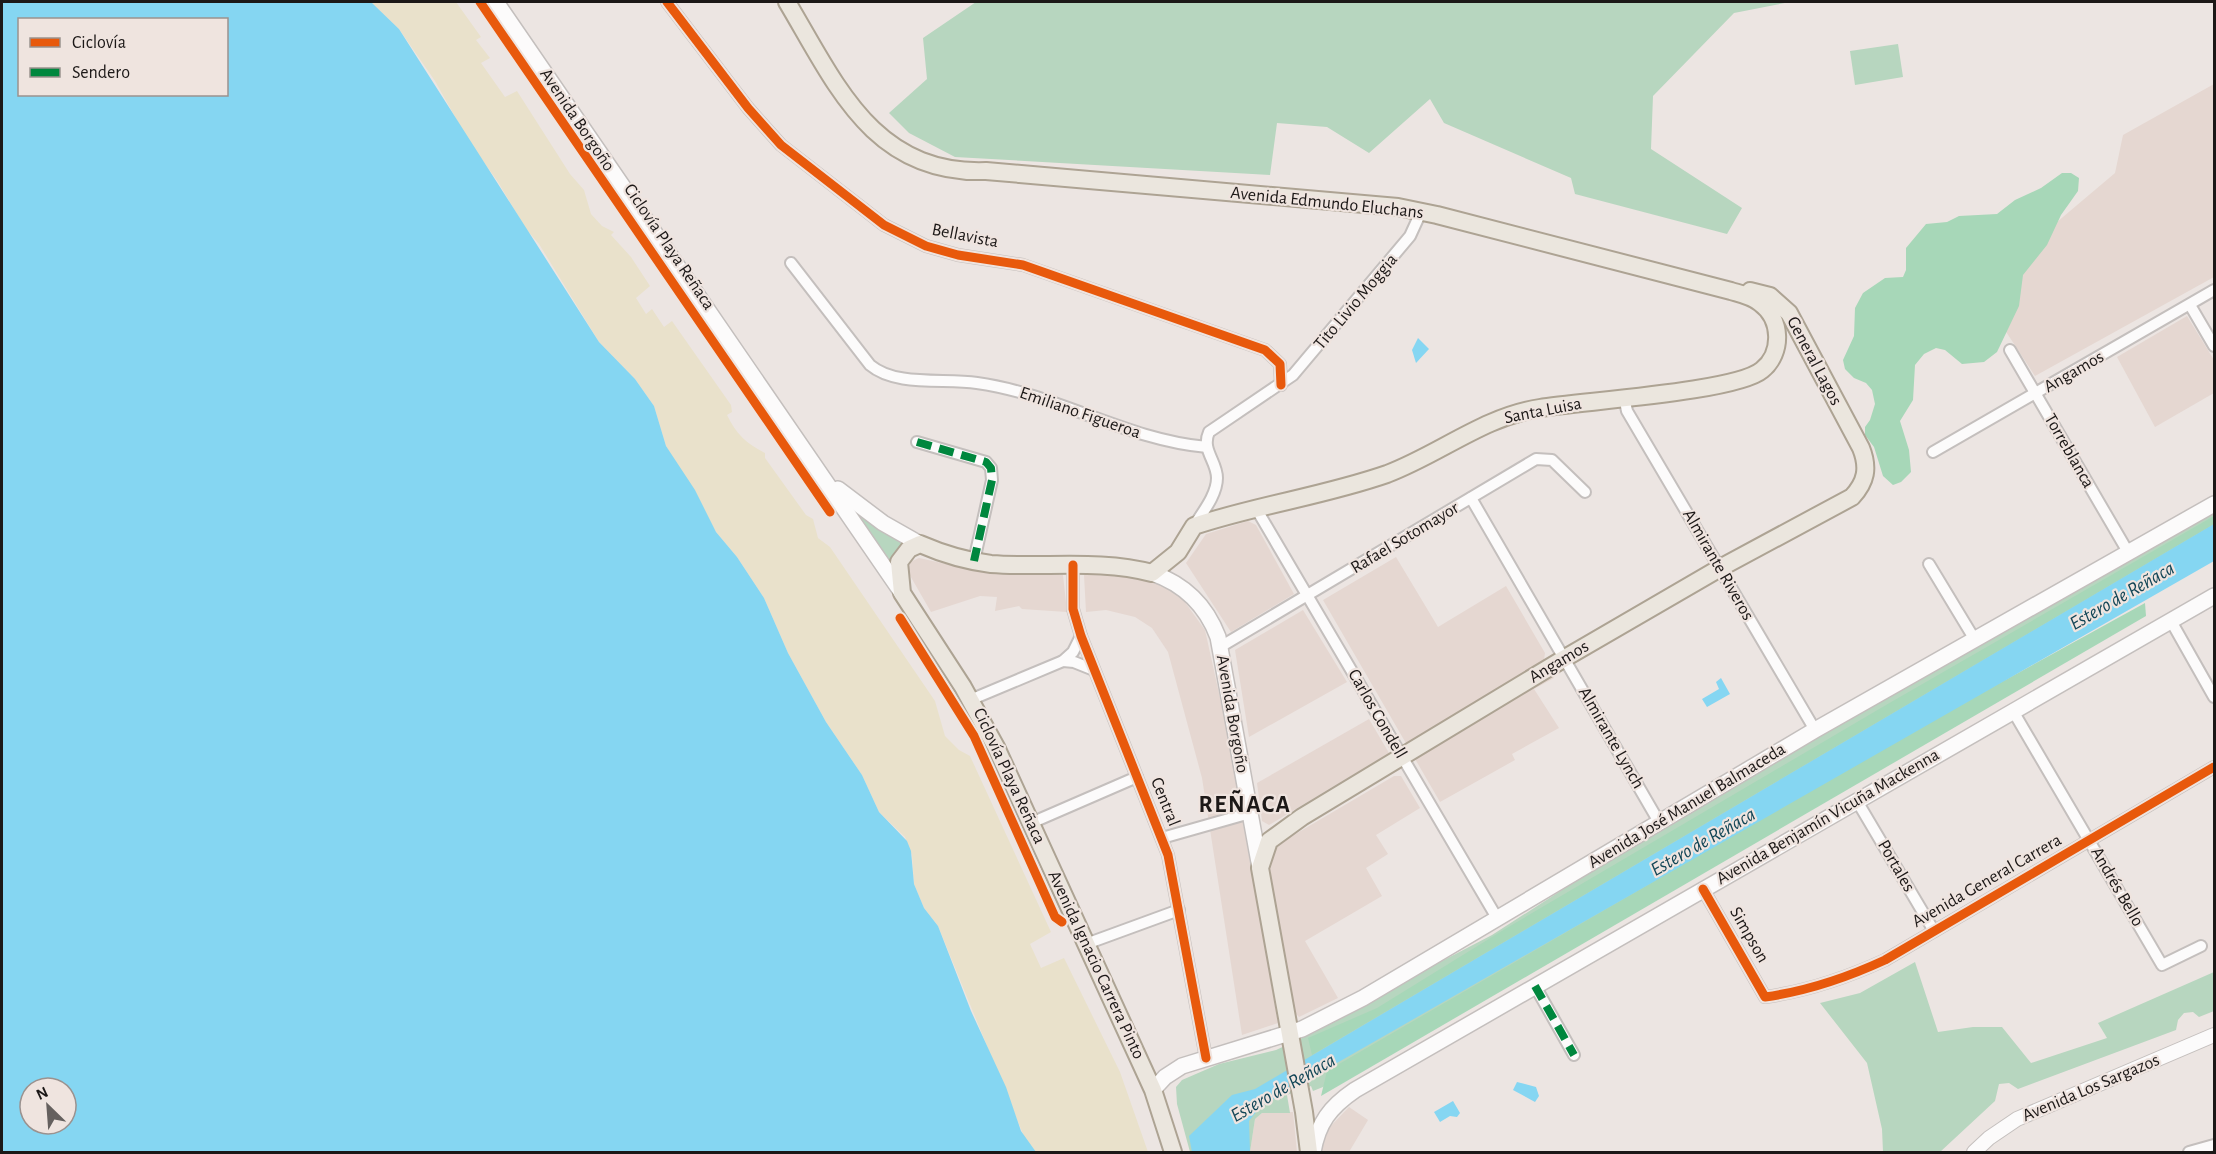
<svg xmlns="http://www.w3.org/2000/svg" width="2216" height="1154" font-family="'Alegreya Sans',sans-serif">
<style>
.built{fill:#e5d7d1}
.green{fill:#b7d6bf}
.forest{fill:#a7d7b8}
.sand{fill:#e9e1cb}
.water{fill:#85d6f2;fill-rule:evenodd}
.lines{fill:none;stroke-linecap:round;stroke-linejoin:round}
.minor-casing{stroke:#c4bfbd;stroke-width:14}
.tertiary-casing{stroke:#c4bfbd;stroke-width:16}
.secondary-casing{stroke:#c4bfbd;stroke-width:18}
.primary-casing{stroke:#ada393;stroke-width:20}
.minor{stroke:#fcfbfb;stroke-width:10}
.tertiary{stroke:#fcfbfb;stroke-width:14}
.secondary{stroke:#fcfbfb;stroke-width:15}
.primary{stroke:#ebe6de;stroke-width:16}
.quiet{stroke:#00873e;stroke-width:8;stroke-dasharray:15 8;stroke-linecap:butt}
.cycleway-casing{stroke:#efe4df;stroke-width:13}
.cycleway{stroke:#e8590c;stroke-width:9}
.labels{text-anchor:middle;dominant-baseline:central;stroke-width:4.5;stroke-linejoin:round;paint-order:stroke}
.street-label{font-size:18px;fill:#1c1817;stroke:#efe4df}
.water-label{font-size:20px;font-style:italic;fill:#114556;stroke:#efe4df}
.district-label{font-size:24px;font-weight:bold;letter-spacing:1.5px;fill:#1c1817;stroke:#efe4df}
</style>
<rect width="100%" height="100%" fill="#ece5e2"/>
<g class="built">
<path d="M 2214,84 L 2214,277 L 2035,376 L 1974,283 L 2044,233 L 2115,173 L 2123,135 Z"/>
<path d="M 2187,316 L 2214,360 L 2214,393 L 2155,427 L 2117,357 Z"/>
<path d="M 1248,521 L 1256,525 L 1294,594 L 1231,632 L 1186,563 L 1206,534 Z"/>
<path d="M 1396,557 L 1438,627 L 1506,586 L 1545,653 L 1544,660 L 1554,678 L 1534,689 L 1559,728 L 1512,754 L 1515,760 L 1440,802 L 1323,600 Z"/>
<path d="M 919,558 L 991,574 L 1063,575 L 1067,612 L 1022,609 L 1019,606 L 995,611 L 997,597 L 980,596 L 931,612 L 908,572 L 910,562 Z"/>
<path d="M 1084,575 L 1146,576 L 1182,598 L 1205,630 L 1226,725 L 1278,1023 L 1242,1035 L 1202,778 L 1168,652 L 1152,628 L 1135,617 L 1106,610 L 1086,612 Z"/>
<path d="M 1303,610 L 1347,682 L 1249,737 L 1235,650 Z"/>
<path d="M 1369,719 L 1389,753 L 1269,825 L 1262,821 L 1257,783 Z"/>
<path d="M 1394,776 L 1401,776 L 1420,808 L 1376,835 L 1388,854 L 1366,868 L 1382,896 L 1305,941 L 1338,998 L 1299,1017 L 1292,1009 L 1269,864 L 1277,845 Z"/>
<path d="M 1349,1107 L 1368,1120 L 1349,1152 L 1321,1152 L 1327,1130 Z"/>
<path d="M 1293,1112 L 1297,1152 L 1250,1152 L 1255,1119 L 1262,1113 Z"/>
</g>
<g class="green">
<path d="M 976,2 L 1790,2 L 1734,13 L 1653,96 L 1651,149 L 1742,208 L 1727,234 L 1575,194 L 1571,178 L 1444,123 L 1430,99 L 1369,153 L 1327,127 L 1277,123 L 1270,175 L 955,157 L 909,133 L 889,113 L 927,79 L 923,38 Z"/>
<path d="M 1898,44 L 1903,77 L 1855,85 L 1850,51 Z"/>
<path d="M 848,503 L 905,543 L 895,551 L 890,563 Z"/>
<path d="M 2214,507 L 2214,557 L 1337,1075 L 1323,1087 L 1313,1091 L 1311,1086 L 1287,1095 L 1290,1113 L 1262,1113 L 1255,1119 L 1250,1152 L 1190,1152 L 1177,1104 L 1176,1087 L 1182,1080 L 1219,1064 L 1276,1050 L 1315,1032 L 1394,986 L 1492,935 L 1683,812 Z"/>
<path d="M 1915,962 L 1938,1032 L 1973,1027 L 2002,1027 L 2031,1063 L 2107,1038 L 2098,1023 L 2214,972 L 2214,1011 L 2199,1017 L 2193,1012 L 2184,1013 L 2178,1020 L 2176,1030 L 2018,1089 L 2009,1083 L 1999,1084 L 1995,1101 L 1940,1152 L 1883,1152 L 1882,1129 L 1867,1063 L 1820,1003 L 1860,993 Z"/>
</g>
<g class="forest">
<path d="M 2062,173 L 2071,173 L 2079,178 L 2078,191 L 2061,215 L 2047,245 L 2023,275 L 2019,306 L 1997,352 L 1984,362 L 1962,364 L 1945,350 L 1936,348 L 1924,354 L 1915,365 L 1913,400 L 1900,421 L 1909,450 L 1911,472 L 1901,482 L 1893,485 L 1883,476 L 1874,447 L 1865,435 L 1865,427 L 1870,420 L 1875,404 L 1872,390 L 1866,383 L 1854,378 L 1845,369 L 1843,360 L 1854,336 L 1855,308 L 1863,293 L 1885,278 L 1903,277 L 1906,270 L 1906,248 L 1926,224 L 1947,222 L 1959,216 L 1997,214 L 2015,200 L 2041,188 Z"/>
<path d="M 2214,516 L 2214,524 L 1312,1055 L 1308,1038 L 1377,1008 L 1505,929 L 1886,705 Z"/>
<path d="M 2145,603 L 2146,616 L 1321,1096 L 1327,1071 L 1938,717 Z"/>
</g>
<path class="sand" d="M 371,2 L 456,2 L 481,37 L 476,40 L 490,58 L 481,63 L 505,97 L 517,91 L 570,174 L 584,190 L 591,214 L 602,226 L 614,232 L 611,235 L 631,257 L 650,286 L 636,298 L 646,314 L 652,309 L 664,327 L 672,321 L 731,405 L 732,412 L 727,415 C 736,434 747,444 765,453 L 765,458 L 806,515 L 813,519 L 818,538 L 830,547 L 935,701 L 945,736 L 959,750 L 970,756 L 1051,932 L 1030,944 L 1041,968 L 1064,958 L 1120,1072 L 1148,1152 L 1036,1152 L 1025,1139 L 938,926 L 924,908 L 914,884 L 912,855 L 905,837 L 879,812 L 862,775 L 826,722 L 788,653 L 764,598 L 737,557 L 716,532 L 666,446 L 654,406 L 635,379 L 599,342 L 539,244 L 526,229 L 498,182 L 468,140 L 435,81 L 399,29 Z"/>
<g class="water">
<path d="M 2,2 L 371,2 L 399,29 L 599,342 L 635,379 L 654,406 L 666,446 L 695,490 L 716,532 L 737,557 L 764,598 L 788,653 L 826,722 L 862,775 L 879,812 L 907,841 L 911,851 L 914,884 L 924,908 L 938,926 L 971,1011 L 1006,1087 L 1021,1131 L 1036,1152 L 2,1152 ZM 20,20 L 226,20 L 226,94 L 20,94 ZM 30,1088 L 66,1088 L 66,1124 L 30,1124 Z"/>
<path d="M 1418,338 L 1429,349 L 1416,363 L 1412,350 Z"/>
<path d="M 2214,524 L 2214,561 L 1260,1107 L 1249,1121 L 1250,1152 L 1192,1152 L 1189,1136 L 1232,1095 L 1255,1089 Z"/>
<path d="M 1721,678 L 1730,694 L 1707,707 L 1702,699 L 1719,689 L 1716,682 Z"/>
<path d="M 1517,1082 L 1536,1087 L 1539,1096 L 1535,1102 L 1513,1090 Z"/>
<path d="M 1453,1101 L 1460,1113 L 1457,1117 L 1450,1116 L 1440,1122 L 1434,1112 Z"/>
</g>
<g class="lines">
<g class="minor-casing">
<g id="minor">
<path d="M 667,2 L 748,108 L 781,145 L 884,225 L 926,246 L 958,255 L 1023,265 L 1265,350 L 1280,364 L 1281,385"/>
<path d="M 791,263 L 870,365 C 896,387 944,378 977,383 C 1057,394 1126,440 1207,447"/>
<path d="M 2190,305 L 2214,346"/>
<path d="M 2010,350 L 2128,552"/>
<path d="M 1624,397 L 1627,411 L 1815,730"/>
<path d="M 917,442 L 986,462 L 991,468 L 992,480 L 974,561"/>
<path d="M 1933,452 L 2214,290"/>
<path d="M 1471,498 L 1659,822"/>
<path d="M 1257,510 L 1497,918"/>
<path d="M 1194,526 C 1202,513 1217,495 1217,478 C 1217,461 1201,450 1209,432 L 1293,375 L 1410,236 L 1421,212"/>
<path d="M 1929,564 L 1975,640"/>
<path d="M 1073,565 L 1073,609 L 1081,636 L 1168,855 L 1206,1058"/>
<path d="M 2171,621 L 2214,697"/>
<path d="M 1220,647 L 1536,459 L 1552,460 L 1585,492"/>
<path d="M 1063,661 L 1074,662 L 1094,670"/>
<path d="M 970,700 L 1063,661 L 1073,652 L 1081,636"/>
<path d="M 2013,711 L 2162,965 L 2201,946"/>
<path d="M 1857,801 L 1934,931"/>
<path d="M 1031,823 L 1137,777"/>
<path d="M 1162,838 L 1250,813"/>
<path d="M 1703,889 L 1765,997 C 1808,991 1846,978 1885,960 L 2214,767"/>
<path d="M 1086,944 L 1179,910"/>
<path d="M 1535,986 L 1574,1055"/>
<path d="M 2189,1152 L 2214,1145"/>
</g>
</g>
<g class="tertiary-casing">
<path id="tertiary" d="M 1974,1152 L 1989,1138 L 2017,1119 L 2214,1035"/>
</g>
<g class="secondary-casing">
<g id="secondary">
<path d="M 496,2 L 902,593"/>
<path d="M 838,489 L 883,523 L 920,544"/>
<path d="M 1152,573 C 1184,584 1206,605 1218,637 L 1260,868"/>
<path d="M 1153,1090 L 1165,1077 L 1182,1066 L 1302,1029 L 1363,998 L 1815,730 L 2214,504"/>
<path d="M 1313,1152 C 1318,1123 1330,1107 1355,1090 L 2214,596"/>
</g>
</g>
<g class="primary-casing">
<g id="primary">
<path d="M 787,2 C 836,84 873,175 986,171 L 1398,207 L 1437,215 L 1731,291 C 1741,294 1752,296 1760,303 C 1782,319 1783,353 1762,370 C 1736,392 1582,401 1540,408 C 1483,417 1440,454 1387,474 C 1324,496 1257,505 1194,526 L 1178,552 L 1152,573 C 1100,559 1044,568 991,564 C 966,561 943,554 920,544 L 909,549 L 899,562 L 902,593 L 963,687 L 996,747 L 1153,1090 L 1173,1152"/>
<path d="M 1309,1152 L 1304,1112 L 1260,868 L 1269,841 L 1302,817 L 1565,658 L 1720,568 L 1852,497 C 1866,482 1869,468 1861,448 L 1789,313 L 1770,296 L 1750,291"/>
</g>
</g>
<use href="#minor" class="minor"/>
<use href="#tertiary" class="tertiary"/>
<use href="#secondary" class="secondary"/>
<use href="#primary" class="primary"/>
<g class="quiet">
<path d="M 917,442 L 986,462 L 991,468 L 992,480 L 974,561"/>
<path d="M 1535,986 L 1574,1055"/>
</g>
<g class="cycleway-casing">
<g id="cycleway">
<path d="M 480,2 L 830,512"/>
<path d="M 667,2 L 748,108 L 781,145 L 884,225 L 926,246 L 958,255 L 1023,265 L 1265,350 L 1280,364 L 1281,385"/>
<path d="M 1073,565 L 1073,609 L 1081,636 L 1168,855 L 1206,1058"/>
<path d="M 900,618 L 974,736 L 1055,917 L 1062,922"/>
<path d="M 1703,889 L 1765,997 C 1808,991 1846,978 1885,960 L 2214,767"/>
</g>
</g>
<use href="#cycleway" class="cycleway"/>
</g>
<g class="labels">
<g class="street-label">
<text transform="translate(577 120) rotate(56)">Avenida Borgoño</text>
<text transform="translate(1327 203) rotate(6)">Avenida Edmundo Eluchans</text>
<text transform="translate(965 236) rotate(11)">Bellavista</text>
<text transform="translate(669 247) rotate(56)">Ciclovía Playa Reñaca</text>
<text transform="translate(1356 302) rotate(-50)">Tito Livio Moggia</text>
<text transform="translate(1814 361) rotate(62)">General Lagos</text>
<text transform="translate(2074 372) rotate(-30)">Angamos</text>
<text transform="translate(1543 411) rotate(-11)">Santa Luisa</text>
<text transform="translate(1080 413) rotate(19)">Emiliano Figueroa</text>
<text transform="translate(2069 451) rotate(60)">Torreblanca</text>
<text transform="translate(1405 538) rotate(-31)">Rafael Sotomayor</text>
<text transform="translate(1718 565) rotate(60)">Almirante Riveros</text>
<text transform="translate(1559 662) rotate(-31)">Angamos</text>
<text transform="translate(1232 714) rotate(80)">Avenida Borgoño</text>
<text transform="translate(1377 714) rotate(60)">Carlos Condell</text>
<text transform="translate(1611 738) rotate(60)">Almirante Lynch</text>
<text transform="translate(1009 776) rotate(65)">Ciclovía Playa Reñaca</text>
<text transform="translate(1165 802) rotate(68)">Central</text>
<text transform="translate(1687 806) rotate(-31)">Avenida José Manuel Balmaceda</text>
<text transform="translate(1828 817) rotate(-30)">Avenida Benjamín Vicuña Mackenna</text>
<text transform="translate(1896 866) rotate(60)">Portales</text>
<text transform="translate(1987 881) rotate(-30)">Avenida General Carrera</text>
<text transform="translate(2117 887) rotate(60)">Andrés Bello</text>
<text transform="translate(1749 935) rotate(60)">Simpson</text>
<text transform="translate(1096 965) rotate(65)">Avenida Ignacio Carrera Pinto</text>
<text transform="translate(2091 1088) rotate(-23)">Avenida Los Sargazos</text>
</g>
<g class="water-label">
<text transform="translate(2122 596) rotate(-30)">Estero de Reñaca</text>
<text transform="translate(1703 842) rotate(-30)">Estero de Reñaca</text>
<text transform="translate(1283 1088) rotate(-30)">Estero de Reñaca</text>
</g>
<g class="district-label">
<text x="1245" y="805">REÑACA</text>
</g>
</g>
<rect width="2216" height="1154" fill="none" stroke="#1c1817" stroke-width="6"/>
<rect x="18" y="18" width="210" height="78" fill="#efe4df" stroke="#9b928f" stroke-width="1.5"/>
<rect x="30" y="38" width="30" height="9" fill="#e8590c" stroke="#9b928f" stroke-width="1.5"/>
<text x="72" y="48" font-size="18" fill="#1c1817">Ciclovía</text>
<rect x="30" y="68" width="30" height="9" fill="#00873e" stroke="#9b928f" stroke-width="1.5"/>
<text x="72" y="78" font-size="18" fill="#1c1817">Sendero</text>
<g transform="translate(48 1106) rotate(335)"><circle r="28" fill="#efe4df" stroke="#9b928f" stroke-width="1.5"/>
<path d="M0-4.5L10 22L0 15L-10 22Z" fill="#65605e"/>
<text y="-9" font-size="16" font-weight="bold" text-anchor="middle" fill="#1c1817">N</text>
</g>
</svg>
